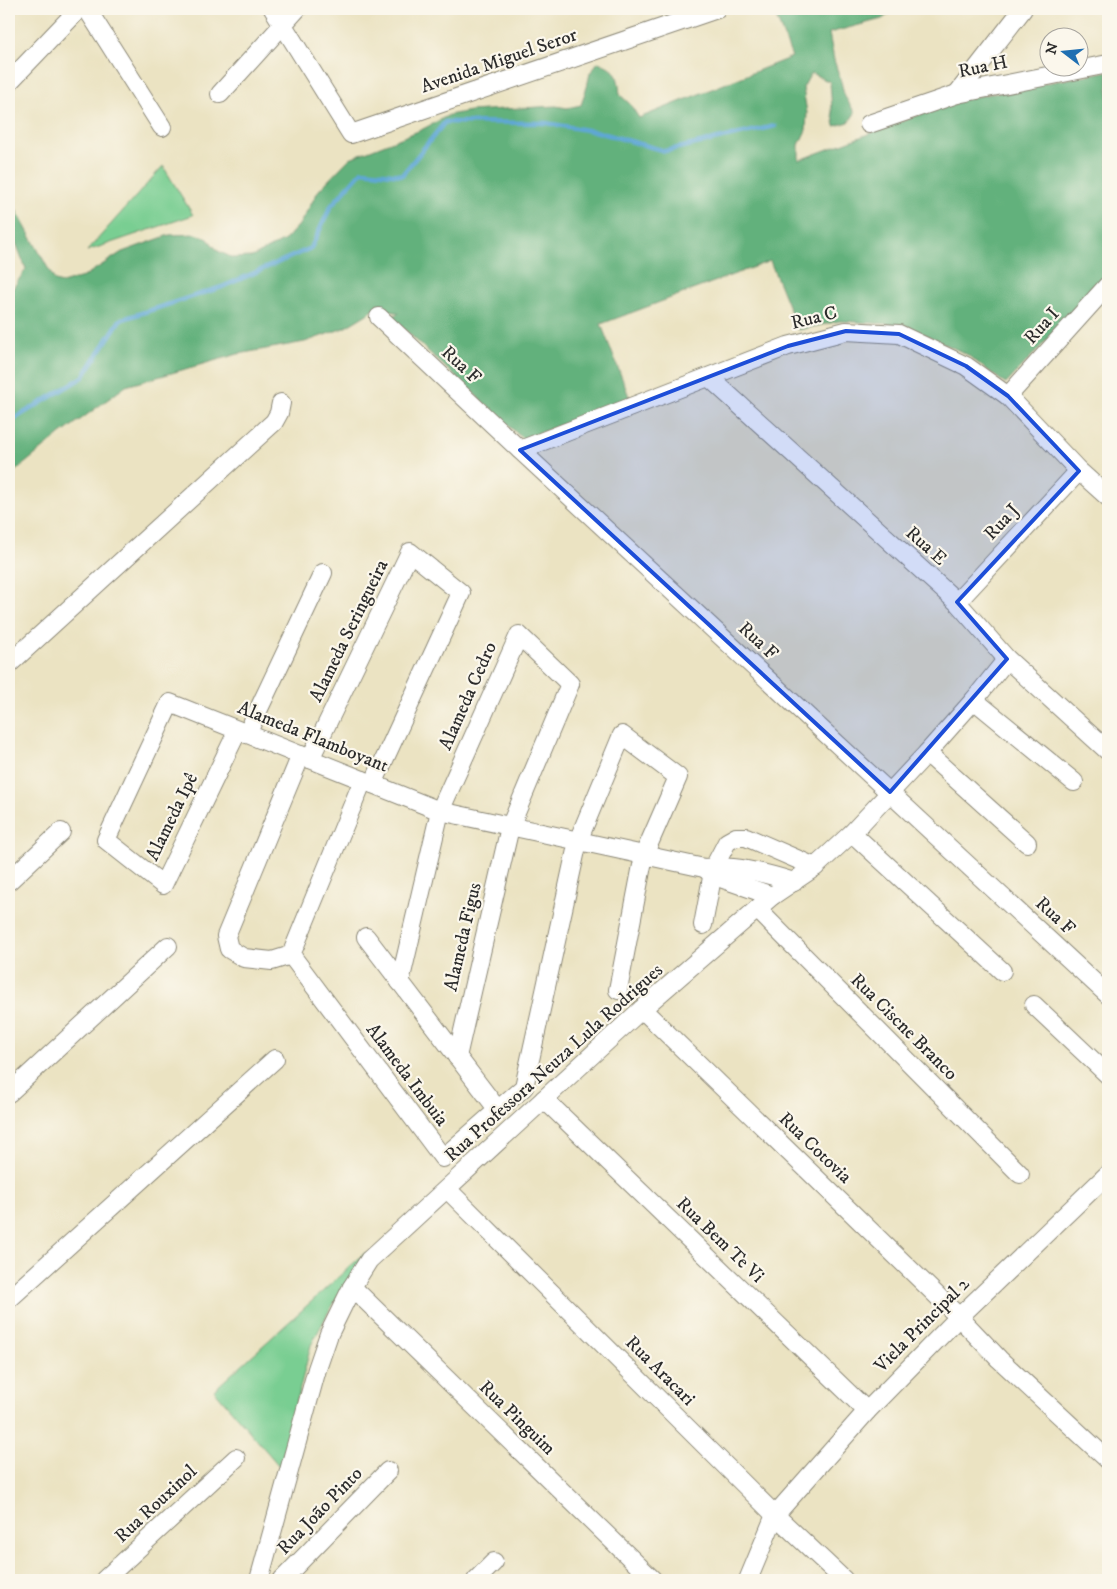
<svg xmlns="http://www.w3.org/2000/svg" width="1117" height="1589" font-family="'IM FELL DW Pica',serif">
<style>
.green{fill:#79ce92;stroke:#527c5e}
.forest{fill:#62b17c;stroke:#466e54}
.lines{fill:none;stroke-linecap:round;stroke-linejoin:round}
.stream{stroke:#5ea7d5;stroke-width:4.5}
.minor-casing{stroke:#8b8776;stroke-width:20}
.minor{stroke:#fff;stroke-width:18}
.marked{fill:#1d4ed8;fill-opacity:0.2;stroke:#1d4ed8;stroke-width:4;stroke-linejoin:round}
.labels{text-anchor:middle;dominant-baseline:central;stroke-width:4.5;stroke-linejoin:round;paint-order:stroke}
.street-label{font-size:19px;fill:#2b2b2b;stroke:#fbf7ec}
</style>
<rect width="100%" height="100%" fill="#fbf7ec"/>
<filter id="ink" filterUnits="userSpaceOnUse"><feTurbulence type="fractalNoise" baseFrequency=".02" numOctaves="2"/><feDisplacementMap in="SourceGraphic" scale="10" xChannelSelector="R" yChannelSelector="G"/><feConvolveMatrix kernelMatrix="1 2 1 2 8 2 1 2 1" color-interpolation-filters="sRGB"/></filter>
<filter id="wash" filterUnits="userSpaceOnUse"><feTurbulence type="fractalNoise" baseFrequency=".0096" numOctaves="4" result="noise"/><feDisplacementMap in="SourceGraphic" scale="20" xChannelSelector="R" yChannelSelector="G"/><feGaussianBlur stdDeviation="1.12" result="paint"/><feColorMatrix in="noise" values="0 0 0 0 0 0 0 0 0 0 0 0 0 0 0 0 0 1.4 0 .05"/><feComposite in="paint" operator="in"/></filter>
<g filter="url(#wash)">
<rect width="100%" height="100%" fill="#ebe3c2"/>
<g class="green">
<path d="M 163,166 L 193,215 L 87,251 Z"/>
<path d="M 366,1252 L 328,1313 L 311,1345 L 280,1467 L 214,1390 Z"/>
</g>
<path class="forest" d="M 773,9 L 897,9 L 882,19 L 829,33 L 834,60 L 841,81 L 844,95 L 855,113 L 849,122 L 835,126 L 832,110 L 830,82 L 811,73 L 803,88 L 807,113 L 806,130 L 799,145 L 799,160 L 959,100 L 1108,71 L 1108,274 L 1006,384 L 966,354 L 905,325 L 840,321 L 798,330 L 770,261 L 601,324 L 630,399 L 523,439 L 391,317 L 399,313 L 377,308 L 344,328 L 305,342 L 238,354 L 126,386 L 61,434 L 9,476 L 9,294 L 26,269 L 16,243 L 9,235 L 9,197 L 55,281 L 62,283 L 83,277 L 122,252 L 169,235 L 196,234 L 207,238 L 218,251 L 233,258 L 252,257 L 285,240 L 299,225 L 319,190 L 350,158 L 421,130 L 449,115 L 470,111 L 556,106 L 567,108 L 581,105 L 587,87 L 590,73 L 598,62 C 618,69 618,76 620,95 L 630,104 L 639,118 L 792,57 Z"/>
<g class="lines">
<path class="stream" d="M 9,422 L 83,377 L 120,320 L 222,287 L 311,248 L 331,206 L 362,171 L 402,175 L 445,122 L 546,123 L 598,132 L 665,151 L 775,126"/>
</g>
</g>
<g filter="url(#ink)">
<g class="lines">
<g class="minor-casing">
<g id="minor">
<path d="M 87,9 L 162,127"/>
<path d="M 273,9 L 351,134 L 717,9"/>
<path d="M 9,82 L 79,9"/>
<path d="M 220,94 L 297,9"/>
<path d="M 957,94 L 1023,9"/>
<path d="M 869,124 L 957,94 L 1108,64"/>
<path d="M 379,317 L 520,450 L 1108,995"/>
<path d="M 710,378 L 957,602 L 1007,659 L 1108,751"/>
<path d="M 1008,396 L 1108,285"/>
<path d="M 520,450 L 788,346 L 846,331 L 899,334 L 966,366 L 1008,396 L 1079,471 L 1108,497"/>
<path d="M 957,602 L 1079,471"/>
<path d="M 9,664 L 274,422 L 279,413 L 281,403"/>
<path d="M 974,700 L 1074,782"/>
<path d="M 238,730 L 163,885 L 106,840 L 170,703 L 440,811 L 704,868 C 735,865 765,873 794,882"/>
<path d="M 247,734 L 323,573"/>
<path d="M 927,753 L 1027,843"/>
<path d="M 301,755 L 226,936 L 229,949 L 244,958 L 272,961 L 291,955 L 363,780"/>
<path d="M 310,759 L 410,552 L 461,593 L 373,784"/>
<path d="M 852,833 L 1002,971"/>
<path d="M 707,870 L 712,875 L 772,896"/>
<path d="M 9,881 L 61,832"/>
<path d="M 758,910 L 1020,1174"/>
<path d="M 703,925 L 714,867 L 727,842 L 736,837 L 746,837 L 815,867"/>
<path d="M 366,937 L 498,1110"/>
<path d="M 291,955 L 443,1158 L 524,1087 L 578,841 L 622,735 L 678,777 L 644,855 L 618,990"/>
<path d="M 400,982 L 440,811 L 519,635 L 570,684 L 510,827 L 457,1057"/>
<path d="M 1034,1005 L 1108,1075"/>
<path d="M 642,1009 L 959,1317 L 999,1359 L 1108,1460"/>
<path d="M 9,1093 L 168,946"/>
<path d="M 544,1099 L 867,1411"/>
<path d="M 447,1189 L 775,1515 L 844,1580"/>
<path d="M 352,1287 L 653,1580"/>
<path d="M 9,1299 L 275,1059"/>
<path d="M 104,1580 L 236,1458"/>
<path d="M 259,1580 L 317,1369 L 329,1334 L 352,1287 L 369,1260 L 642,1009 L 772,896 L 815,867 L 852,833 L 927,753 L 974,700 L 1007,659"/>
<path d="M 282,1580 L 388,1471"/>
<path d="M 476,1580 L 494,1562"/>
<path d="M 748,1580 L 775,1515 L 867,1411 L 959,1317 L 1108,1174"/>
</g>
</g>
<use href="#minor" class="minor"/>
</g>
</g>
<path class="marked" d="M 846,331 L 899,334 L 966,366 L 1008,396 L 1079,471 L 957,602 L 1007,659 L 890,792 L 520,450 L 788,346 Z"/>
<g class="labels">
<g class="street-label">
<text transform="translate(499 61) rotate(-19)">Avenida Miguel Seror</text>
<text transform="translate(983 67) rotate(-12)">Rua H</text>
<text transform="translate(814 318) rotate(-14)">Rua C</text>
<text transform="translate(1042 326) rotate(-48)">Rua I</text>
<text transform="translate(461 365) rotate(43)">Rua F</text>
<text transform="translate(1002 522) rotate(-47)">Rua J</text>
<text transform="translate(926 546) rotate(42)">Rua E</text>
<text transform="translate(349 631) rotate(-64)">Alameda Seringueira</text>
<text transform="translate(758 641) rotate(43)">Rua F</text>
<text transform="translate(468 696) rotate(-66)">Alameda Cedro</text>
<text transform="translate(313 737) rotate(22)">Alameda Flamboyant</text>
<text transform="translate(172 817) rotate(-64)">Alameda Ipê</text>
<text transform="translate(1055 916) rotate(43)">Rua F</text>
<text transform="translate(463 937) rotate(-77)">Alameda Figus</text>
<text transform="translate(904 1027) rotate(45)">Rua Ciscne Branco</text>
<text transform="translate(554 1063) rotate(-42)">Rua Professora Neuza Lula Rodrigues</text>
<text transform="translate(407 1075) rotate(53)">Alameda Imbuia</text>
<text transform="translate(815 1148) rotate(44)">Rua Cotovia</text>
<text transform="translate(720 1240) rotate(44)">Rua Bem Te Vi</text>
<text transform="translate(922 1325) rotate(-45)">Viela Principal 2</text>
<text transform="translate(660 1371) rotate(45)">Rua Aracari</text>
<text transform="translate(517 1418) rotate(44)">Rua Pinguim</text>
<text transform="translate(156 1504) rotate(-43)">Rua Rouxinol</text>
<text transform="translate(320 1511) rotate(-46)">Rua João Pinto</text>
</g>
</g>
<rect width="1117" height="1589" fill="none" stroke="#fbf7ec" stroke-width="30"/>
<g transform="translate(1064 52) rotate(286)"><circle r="24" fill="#fbf7ec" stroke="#a8a59f"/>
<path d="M0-4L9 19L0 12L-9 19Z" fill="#1f6fb2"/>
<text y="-8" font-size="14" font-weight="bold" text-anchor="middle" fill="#2b2b2b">N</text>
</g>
</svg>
